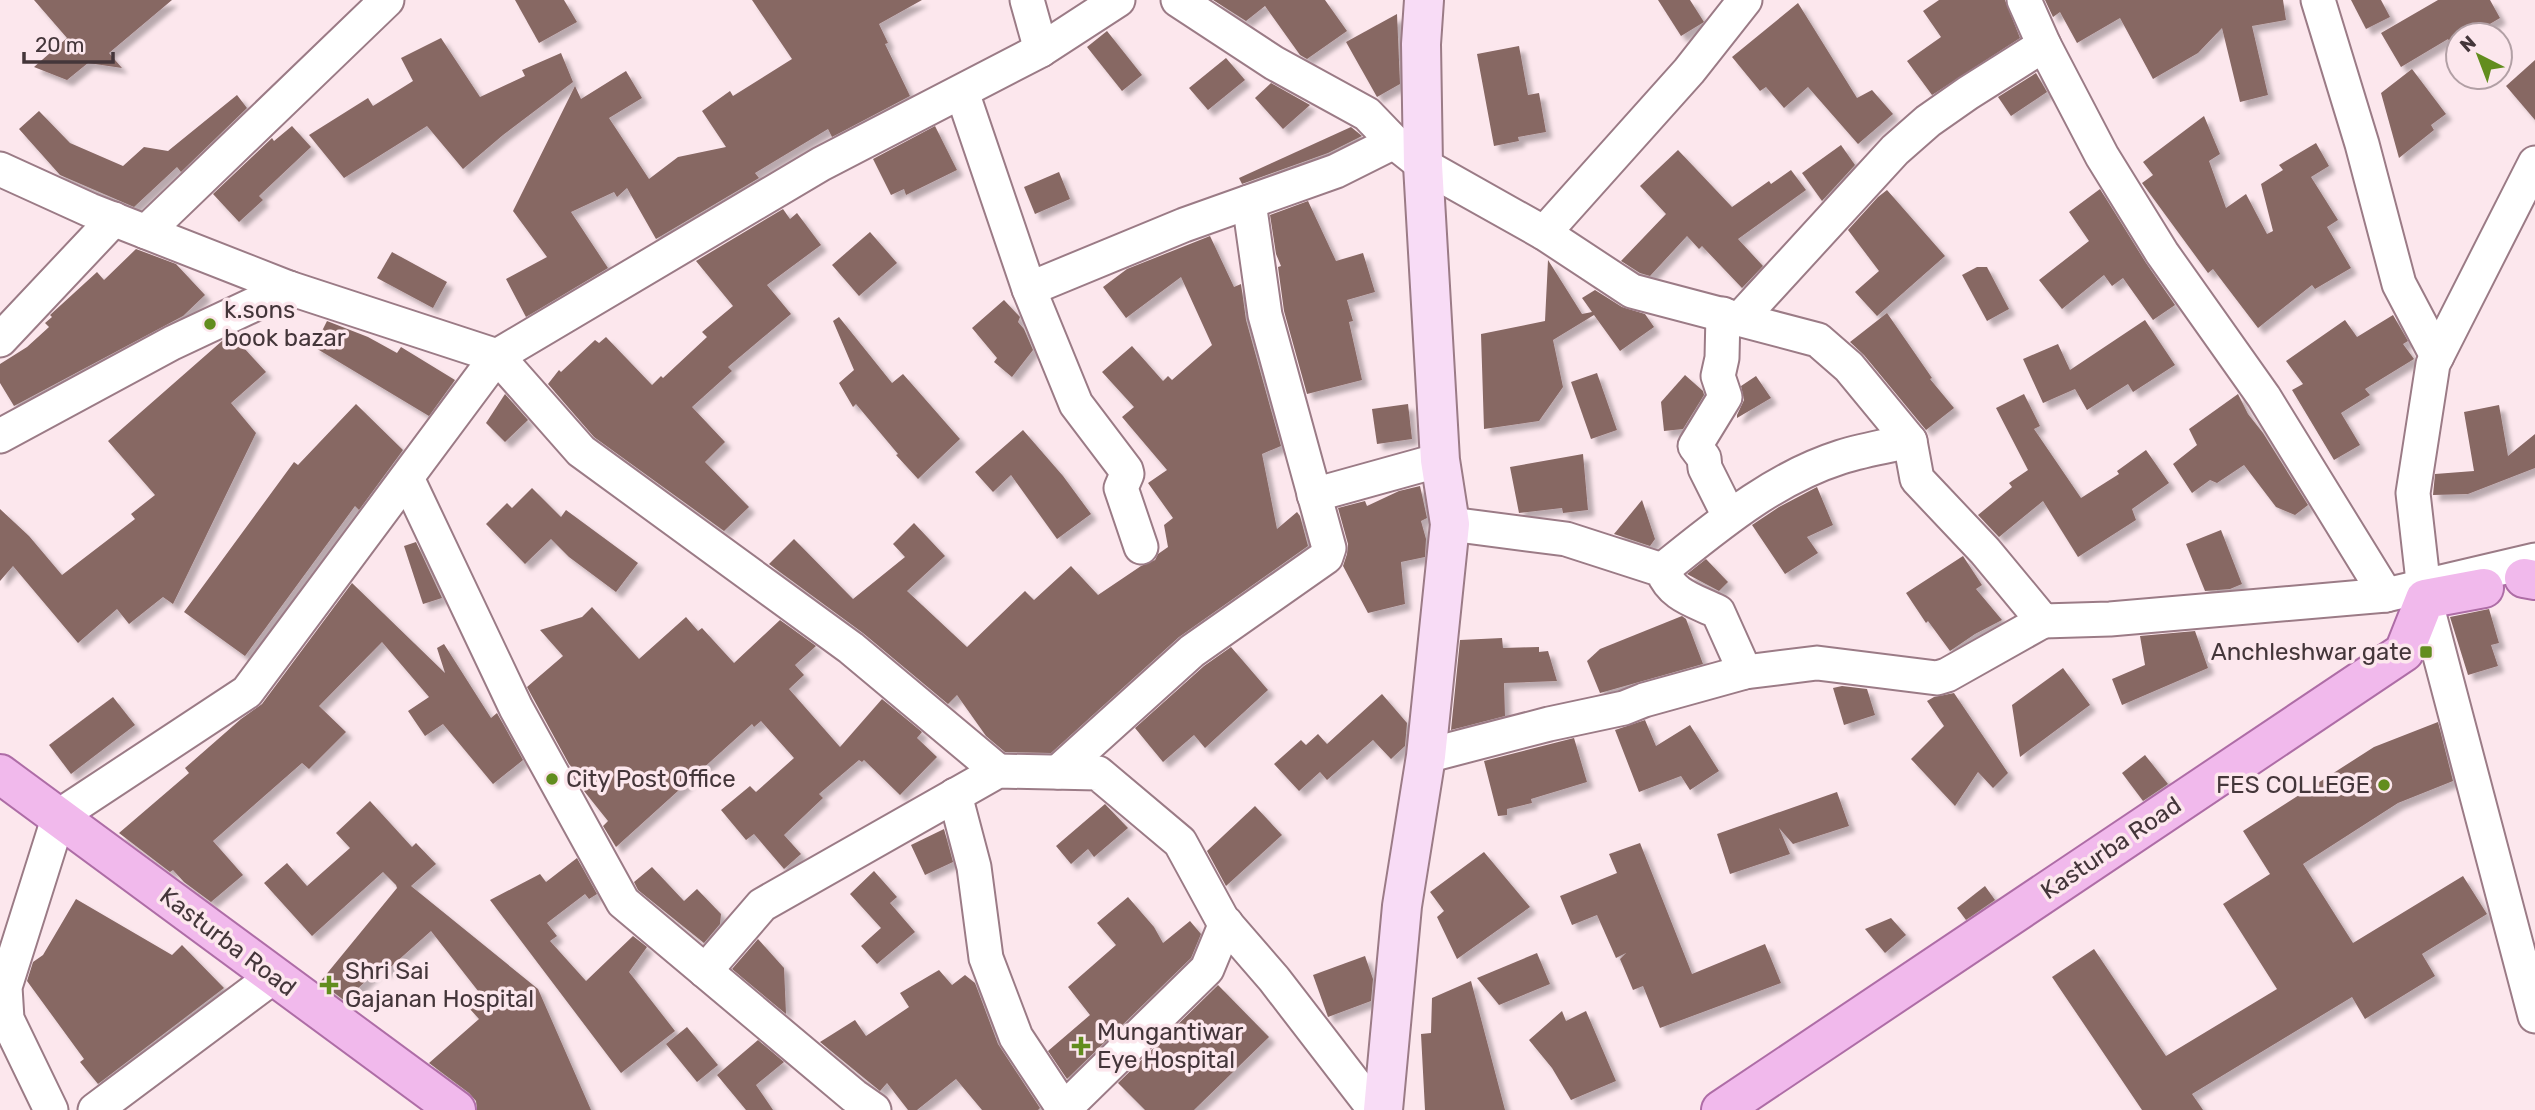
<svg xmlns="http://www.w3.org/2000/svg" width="2535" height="1110" font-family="Rubik,sans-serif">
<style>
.building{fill:#876764;filter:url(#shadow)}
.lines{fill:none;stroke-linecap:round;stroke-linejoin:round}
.street-casing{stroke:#9b7b86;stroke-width:37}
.secondary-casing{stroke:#9b7b86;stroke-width:42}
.primary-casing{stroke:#ae6da6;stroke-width:42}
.street{stroke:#fff;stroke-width:33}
.secondary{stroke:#f8dcf6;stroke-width:38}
.primary{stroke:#f1b9ec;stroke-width:38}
.poi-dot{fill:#628d1e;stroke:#fce7ed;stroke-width:2.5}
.labels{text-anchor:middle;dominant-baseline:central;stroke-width:7;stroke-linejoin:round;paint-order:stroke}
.poi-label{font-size:24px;fill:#44363a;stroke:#fce7ed;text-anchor:start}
.street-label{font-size:24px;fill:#44363a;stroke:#fce7ed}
</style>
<defs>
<filter id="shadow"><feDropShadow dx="6" dy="6" stdDeviation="2" flood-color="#0004"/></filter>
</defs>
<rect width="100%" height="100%" fill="#fce7ed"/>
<g class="building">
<path d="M 34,0 L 172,0 L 109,53 L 122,68 L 88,63 L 67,80 L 34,67 L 67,38 Z"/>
<path d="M 515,0 L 564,0 L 577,22 L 539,43 Z"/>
<path d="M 752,0 L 922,0 L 879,24 L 888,43 L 885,44 L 910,96 L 832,137 L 828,129 L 755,173 L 759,178 L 656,239 L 627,188 L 617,197 L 614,192 L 571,212 L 608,268 L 526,317 L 506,279 L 547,257 L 513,211 L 575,86 L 581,99 L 626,71 L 642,98 L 609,118 L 649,179 L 678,157 L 726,147 L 702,111 L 730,91 L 733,96 L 792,59 Z"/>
<path d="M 1213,0 L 1325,0 L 1347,31 L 1307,59 L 1300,55 L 1265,6 L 1246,21 Z"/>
<path d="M 1658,0 L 1690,0 L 1704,22 L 1681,36 Z"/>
<path d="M 1939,0 L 2005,0 L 2020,38 L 1932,95 L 1907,61 L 1941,37 L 1923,11 Z"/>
<path d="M 2045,0 L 2283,0 L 2286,20 L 2252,26 L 2268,95 L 2240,102 L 2222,28 L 2198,53 L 2153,79 L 2120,18 L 2077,43 L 2060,12 L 2053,17 Z"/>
<path d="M 2351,0 L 2381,0 L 2390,17 L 2366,29 Z"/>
<path d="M 2438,0 L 2490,0 L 2500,18 L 2471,35 L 2458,35 L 2458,43 L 2452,46 L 2448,39 L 2401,67 L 2381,33 Z"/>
<path d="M 1798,3 L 1857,98 L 1872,90 L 1893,114 L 1858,144 L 1808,87 L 1784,108 L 1766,87 L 1760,91 L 1732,57 Z"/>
<path d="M 1397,14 L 1400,84 L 1377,97 L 1346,42 Z"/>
<path d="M 1107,31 L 1142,75 L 1122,91 L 1087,47 Z"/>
<path d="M 441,38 L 480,97 L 525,76 L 522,70 L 561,53 L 573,82 L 503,135 L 463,169 L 427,126 L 344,178 L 309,135 L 368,98 L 373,106 L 413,81 L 401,58 Z"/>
<path d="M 1519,46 L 1528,95 L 1539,93 L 1546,132 L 1518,137 L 1519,141 L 1494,146 L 1477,54 Z"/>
<path d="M 1226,58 L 1245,80 L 1208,110 L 1189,88 Z"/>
<path d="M 2535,60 L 2535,120 L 2506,86 Z"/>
<path d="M 2412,69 L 2446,114 L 2431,125 L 2434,130 L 2399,158 L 2381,93 Z"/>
<path d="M 2036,73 L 2047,92 L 2011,116 L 1998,97 Z"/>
<path d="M 1271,83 L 1310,105 L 1283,129 L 1255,98 Z"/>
<path d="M 237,95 L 247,108 L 181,172 L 177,167 L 134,207 L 60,175 L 19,129 L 39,111 L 70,143 L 123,166 L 144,147 L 168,151 Z"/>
<path d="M 2204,116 L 2220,154 L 2209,161 L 2226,208 L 2246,194 L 2267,234 L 2273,231 L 2261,184 L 2283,170 L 2279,165 L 2316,143 L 2329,166 L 2311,177 L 2338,220 L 2327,227 L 2351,268 L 2315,289 L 2312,285 L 2258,328 L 2213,269 L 2208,273 L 2142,183 L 2153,175 L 2143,162 Z"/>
<path d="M 292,126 L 311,147 L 259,196 L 263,200 L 239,222 L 213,194 L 272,138 L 274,141 Z"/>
<path d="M 935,126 L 957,170 L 906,195 L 904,189 L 891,195 L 873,159 Z"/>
<path d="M 1351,127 L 1362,136 L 1328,153 L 1242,184 L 1239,178 Z"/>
<path d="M 1841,145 L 1855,165 L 1822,201 L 1802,173 Z"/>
<path d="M 1678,150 L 1732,207 L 1769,181 L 1771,184 L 1791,170 L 1806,190 L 1738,239 L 1763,266 L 1742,288 L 1702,246 L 1699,249 L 1687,236 L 1650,276 L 1640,273 L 1621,261 L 1666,214 L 1640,186 Z"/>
<path d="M 1059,172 L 1070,199 L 1035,214 L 1024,187 Z"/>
<path d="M 2100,189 L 2146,263 L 2175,305 L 2153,320 L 2123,278 L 2112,286 L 2104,275 L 2062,309 L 2039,280 L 2089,241 L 2069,212 Z"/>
<path d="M 1887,190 L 1945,256 L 1877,316 L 1855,292 L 1879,271 L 1848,230 L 1878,197 Z"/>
<path d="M 1308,201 L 1336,261 L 1363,253 L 1375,292 L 1347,300 L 1353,321 L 1349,322 L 1362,380 L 1307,394 L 1284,311 L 1278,267 L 1281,266 L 1276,254 L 1270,215 Z"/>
<path d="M 783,209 L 790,219 L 797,213 L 821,245 L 767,285 L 791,314 L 728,367 L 732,371 L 692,407 L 725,442 L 705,462 L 749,507 L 724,531 L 594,437 L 548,384 L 559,370 L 561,372 L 595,340 L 599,343 L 606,337 L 652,385 L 661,376 L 663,378 L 707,337 L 702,332 L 733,306 L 696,261 Z"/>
<path d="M 870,232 L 897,263 L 859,296 L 832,265 Z"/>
<path d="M 1210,236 L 1234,287 L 1241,284 L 1246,320 L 1281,446 L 1262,454 L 1277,529 L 1297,512 L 1300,516 L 1308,546 L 1179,637 L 1051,753 L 1005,752 L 986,736 L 957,695 L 948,704 L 863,633 L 769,564 L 794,539 L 853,599 L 905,557 L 893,544 L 914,523 L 945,556 L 907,591 L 967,647 L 1025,591 L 1034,600 L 1071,566 L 1098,595 L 1141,566 L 1155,560 L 1158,554 L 1168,547 L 1164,525 L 1173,518 L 1148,483 L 1167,470 L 1122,417 L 1134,407 L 1102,372 L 1132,346 L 1163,381 L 1168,376 L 1172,380 L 1212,345 L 1181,277 L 1126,318 L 1103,287 L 1127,269 Z"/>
<path d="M 136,249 L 176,264 L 205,295 L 183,316 L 14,406 L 0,383 L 0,364 L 27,347 L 49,327 L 45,323 L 52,317 L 50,315 L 97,272 L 104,280 Z"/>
<path d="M 392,252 L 447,282 L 433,308 L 377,278 Z"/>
<path d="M 1548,260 L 1582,314 L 1592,312 L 1582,298 L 1595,290 L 1622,307 L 1645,314 L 1654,327 L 1620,351 L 1594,315 L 1553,340 L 1563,387 L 1539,421 L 1484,429 L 1481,334 L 1545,321 Z"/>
<path d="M 1977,267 L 1987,267 L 2009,309 L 1987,321 L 1962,275 Z"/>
<path d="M 1004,300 L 1020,317 L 1018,322 L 1024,329 L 1033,350 L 1012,377 L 994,362 L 997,358 L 972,328 Z"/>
<path d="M 1887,313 L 1932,378 L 1930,379 L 1954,408 L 1926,430 L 1864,355 L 1850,342 Z"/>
<path d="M 2393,315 L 2408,341 L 2403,344 L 2414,359 L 2365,389 L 2370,395 L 2341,413 L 2360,445 L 2334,460 L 2292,390 L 2303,384 L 2286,361 L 2345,320 L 2357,337 Z"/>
<path d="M 839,317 L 892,383 L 903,374 L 960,439 L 918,479 L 896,455 L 898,454 L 856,404 L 853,407 L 839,383 L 854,370 L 833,321 Z"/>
<path d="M 2145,320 L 2175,365 L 2133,392 L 2128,384 L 2087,410 L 2075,389 L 2043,403 L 2023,359 L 2058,344 L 2070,370 Z"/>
<path d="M 327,321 L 368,337 L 397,353 L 401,347 L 455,380 L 429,416 L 314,347 Z"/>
<path d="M 233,336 L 266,372 L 231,403 L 256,433 L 173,604 L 163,597 L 129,624 L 117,609 L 78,643 L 13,566 L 0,581 L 0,509 L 29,536 L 62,575 L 135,519 L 131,514 L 155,495 L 108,441 L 222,341 Z"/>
<path d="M 1597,373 L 1617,430 L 1591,439 L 1571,382 Z"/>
<path d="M 1685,375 L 1703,391 L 1704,395 L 1683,429 L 1664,431 L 1661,402 Z"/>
<path d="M 1756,376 L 1771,398 L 1737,418 L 1737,415 L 1744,400 L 1741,386 Z"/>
<path d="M 505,394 L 528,420 L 505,442 L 486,423 Z"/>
<path d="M 2024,394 L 2040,426 L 2034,429 L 2081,498 L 2119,474 L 2117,471 L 2146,450 L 2169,483 L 2132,509 L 2136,520 L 2078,557 L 2043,501 L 1999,537 L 1978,515 L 2012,487 L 2009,483 L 2028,470 L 1996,408 Z"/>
<path d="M 2238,394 L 2248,414 L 2263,433 L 2308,505 L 2295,515 L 2276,507 L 2244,465 L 2217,483 L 2210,480 L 2192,493 L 2173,464 L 2197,445 L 2189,429 Z"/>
<path d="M 356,404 L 403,450 L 359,510 L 355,506 L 245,656 L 184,612 L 294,462 L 298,465 Z"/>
<path d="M 1408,404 L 1412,439 L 1377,444 L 1372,409 Z"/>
<path d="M 2499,405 L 2508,456 L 2535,434 L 2535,468 L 2468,494 L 2433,495 L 2435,474 L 2474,471 L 2464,412 Z"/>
<path d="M 1023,430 L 1063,476 L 1091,514 L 1057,539 L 1011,475 L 993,492 L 975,472 Z"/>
<path d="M 1583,454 L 1588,510 L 1563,513 L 1562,508 L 1519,513 L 1510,467 Z"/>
<path d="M 1420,486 L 1427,518 L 1421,521 L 1426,539 L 1425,557 L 1401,562 L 1405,604 L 1368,613 L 1343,566 L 1347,554 L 1348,544 L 1338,508 L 1365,501 L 1367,506 L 1399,491 Z"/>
<path d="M 1817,487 L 1833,525 L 1807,537 L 1818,553 L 1785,574 L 1752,525 L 1779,507 Z"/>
<path d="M 532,488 L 561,517 L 566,510 L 638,563 L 616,592 L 569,557 L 551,539 L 525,564 L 486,524 L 507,503 L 512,508 Z"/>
<path d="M 1642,500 L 1655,539 L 1650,546 L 1614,534 Z"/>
<path d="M 2221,530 L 2242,584 L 2230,589 L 2205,591 L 2186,544 Z"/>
<path d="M 416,542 L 442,598 L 423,604 L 404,546 Z"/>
<path d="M 1963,556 L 1982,585 L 1976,589 L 2002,620 L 1975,634 L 1950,651 L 1928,621 L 1926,623 L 1906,593 Z"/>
<path d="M 1706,559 L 1728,582 L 1719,591 L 1687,574 Z"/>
<path d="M 352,583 L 445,673 L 437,648 L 444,644 L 491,718 L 497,713 L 523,760 L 493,784 L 443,724 L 425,736 L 408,711 L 429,697 L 382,642 L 319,706 L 346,732 L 309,769 L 302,763 L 213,841 L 243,875 L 211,902 L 184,882 L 173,870 L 170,872 L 119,833 L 189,773 L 185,768 L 241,719 L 262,704 Z"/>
<path d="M 592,607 L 639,659 L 686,617 L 698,631 L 702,628 L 734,663 L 780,620 L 816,646 L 795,665 L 804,675 L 789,689 L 840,747 L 882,699 L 922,732 L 917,738 L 937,757 L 900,795 L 864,760 L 862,762 L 859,760 L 819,794 L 823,798 L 784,835 L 801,854 L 784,869 L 754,834 L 746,840 L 721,810 L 750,786 L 756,792 L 794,758 L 761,721 L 754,727 L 752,724 L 616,847 L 603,826 L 608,821 L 584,791 L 589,787 L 569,764 L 527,687 L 563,656 L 540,630 L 582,617 Z"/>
<path d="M 2489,609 L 2499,643 L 2491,645 L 2498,666 L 2468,675 L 2450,617 Z"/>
<path d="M 1682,616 L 1686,619 L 1703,664 L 1600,693 L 1587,661 L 1600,649 Z"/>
<path d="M 2195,631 L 2208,668 L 2122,705 L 2112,679 L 2145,665 L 2140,636 Z"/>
<path d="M 1502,638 L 1503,648 L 1539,647 L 1539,652 L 1548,651 L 1557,681 L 1504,683 L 1505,716 L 1451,730 L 1460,640 Z"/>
<path d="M 1231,647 L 1268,690 L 1205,748 L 1194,735 L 1163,762 L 1135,728 L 1204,666 Z"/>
<path d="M 2063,668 L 2090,705 L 2020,757 L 2012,705 Z"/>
<path d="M 1842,686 L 1867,689 L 1875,715 L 1844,725 L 1833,688 Z"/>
<path d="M 1954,693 L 2008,773 L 1993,788 L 1978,772 L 1955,806 L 1911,759 L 1944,726 L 1927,701 L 1934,697 Z"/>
<path d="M 1382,694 L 1407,723 L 1405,746 L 1391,759 L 1373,740 L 1327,780 L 1320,772 L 1299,791 L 1274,764 L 1301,740 L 1306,745 L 1318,734 L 1327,744 Z"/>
<path d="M 113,697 L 135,725 L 71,774 L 49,745 Z"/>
<path d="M 1645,720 L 1656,746 L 1690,725 L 1719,771 L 1690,790 L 1681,776 L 1639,792 L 1615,730 Z"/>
<path d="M 2438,722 L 2453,781 L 2398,803 L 2303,864 L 2353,943 L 2463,876 L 2487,914 L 2422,954 L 2435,976 L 2365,1019 L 2352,997 L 2192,1094 L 2203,1110 L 2142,1110 L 2052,977 L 2094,949 L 2166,1056 L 2277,989 L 2223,904 L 2270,874 L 2243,831 L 2374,747 Z"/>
<path d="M 1574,738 L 1587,782 L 1531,799 L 1532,803 L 1507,809 L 1507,815 L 1498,816 L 1484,761 Z"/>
<path d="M 2145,755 L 2168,784 L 2143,801 L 2122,773 Z"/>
<path d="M 1837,792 L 1849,826 L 1793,844 L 1779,828 L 1790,854 L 1730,874 L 1717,834 Z"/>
<path d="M 370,801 L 412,847 L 416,843 L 436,864 L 411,886 L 538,989 L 591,1110 L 477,1110 L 476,1101 L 469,1093 L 429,1063 L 479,1019 L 469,1008 L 482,996 L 431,931 L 385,972 L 380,967 L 345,1001 L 320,982 L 397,888 L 396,885 L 383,872 L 312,936 L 264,883 L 287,863 L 307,886 L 350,848 L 336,833 Z"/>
<path d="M 1105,804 L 1128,828 L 1094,857 L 1088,849 L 1071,864 L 1056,846 Z"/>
<path d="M 1255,806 L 1282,835 L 1226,886 L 1207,851 Z"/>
<path d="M 944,829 L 953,862 L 925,875 L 911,845 Z"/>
<path d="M 1640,843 L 1692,974 L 1765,944 L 1781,983 L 1660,1028 L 1643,986 L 1633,990 L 1620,959 L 1626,953 L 1616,958 L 1597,915 L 1572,925 L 1560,896 L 1617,873 L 1609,854 Z"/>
<path d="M 1484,852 L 1530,907 L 1457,959 L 1437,917 L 1444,911 L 1430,892 Z"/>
<path d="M 577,858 L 597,894 L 589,899 L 585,894 L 547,923 L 557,936 L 550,941 L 586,981 L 633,936 L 647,947 L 629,972 L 675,1031 L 621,1073 L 490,900 L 540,874 L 546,882 Z"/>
<path d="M 652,867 L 684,901 L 697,889 L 721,914 L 720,924 L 704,943 L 638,890 L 634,882 Z"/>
<path d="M 874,871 L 897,897 L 890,903 L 915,932 L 877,964 L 861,946 L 881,928 L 850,894 Z"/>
<path d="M 1985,886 L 1995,900 L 1966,920 L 1957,908 Z"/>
<path d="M 1128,897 L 1154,927 L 1163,943 L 1190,921 L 1201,934 L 1191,958 L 1067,1079 L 1048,1051 L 1090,1015 L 1068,987 L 1116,945 L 1097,923 Z"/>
<path d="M 76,899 L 172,955 L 182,945 L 224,988 L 98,1084 L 80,1062 L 84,1059 L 27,981 L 33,962 L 43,955 Z"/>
<path d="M 1891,918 L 1906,935 L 1885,953 L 1865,929 Z"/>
<path d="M 758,939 L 784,968 L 786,1014 L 732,969 Z"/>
<path d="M 1537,953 L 1550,984 L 1499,1005 L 1477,978 Z"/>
<path d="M 1365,956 L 1373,979 L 1371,1001 L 1328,1017 L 1313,975 Z"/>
<path d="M 939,970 L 952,985 L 965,975 L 975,983 L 998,1044 L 1040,1108 L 1038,1110 L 982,1110 L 956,1079 L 917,1110 L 908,1110 L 887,1083 L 880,1091 L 820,1042 L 855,1020 L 866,1036 L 909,1007 L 900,993 Z"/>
<path d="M 1471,981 L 1505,1110 L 1425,1110 L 1421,1034 L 1431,1033 L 1432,998 Z"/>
<path d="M 1218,985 L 1269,1037 L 1194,1110 L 1145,1110 L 1118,1083 Z"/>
<path d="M 1562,1011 L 1566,1021 L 1586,1011 L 1616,1081 L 1571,1100 L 1552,1068 L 1529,1040 Z"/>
<path d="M 687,1027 L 718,1065 L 697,1082 L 666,1044 Z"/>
<path d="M 758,1040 L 784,1062 L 756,1085 L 773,1110 L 746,1110 L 717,1075 Z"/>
</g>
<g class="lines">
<g class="street-casing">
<g id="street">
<path d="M 1027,0 L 1041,50"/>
<path d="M 1178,0 L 1274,63 L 1367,114 L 1394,142 L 1423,165 L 1544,233 L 1632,291 L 1818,340 L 1849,367 L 1910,441 L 1917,479 L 1985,551 L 2043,621 L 2110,619 L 2386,595 L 2535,560"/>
<path d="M 2024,0 L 2044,45 L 2102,156 L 2162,253 L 2264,397 L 2386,595"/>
<path d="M 2318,0 L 2362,144 L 2399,284 L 2437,356"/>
<path d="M 962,92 L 1029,289 L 1076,404 L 1126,470 L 1127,474 L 1121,488 L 1141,547"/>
<path d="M 2535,163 L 2433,364 L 2413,493 L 2425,599 L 2535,1016"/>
<path d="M 0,169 L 90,210 L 289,288 L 497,356 L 581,451 L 851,648 L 998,771"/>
<path d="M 146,232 L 387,0"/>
<path d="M 1544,233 L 1689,71 L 1745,0"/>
<path d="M 1029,289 L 1184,225 L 1336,171 L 1394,142"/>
<path d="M 1723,314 L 1722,358 L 1718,376 L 1725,397 L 1695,446 L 1704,458 L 1705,468 L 1729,516"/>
<path d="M 1740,319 L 1895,150 L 1928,121 L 1968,93 L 2044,45"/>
<path d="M 0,340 L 114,219"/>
<path d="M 0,436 L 172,343 L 289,288"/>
<path d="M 407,478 L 516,708 L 623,902 L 854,1096 L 874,1110"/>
<path d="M 1314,495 L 1440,460"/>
<path d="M 1450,524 L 1566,539 L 1662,570 C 1672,596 1694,600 1718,612 L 1745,672"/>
<path d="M 1662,570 C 1717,526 1772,479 1841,457 C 1863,450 1887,446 1910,441"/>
<path d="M 1426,756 L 1549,724 L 1624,708 L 1644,700 L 1745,672 L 1817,663 L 1937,678 L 1947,675 L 2043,621"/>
<path d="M 1058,772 L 1192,651 L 1326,557 L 1329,548 L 1265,315 L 1249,202"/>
<path d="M 955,795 L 974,867 L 986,958 L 1016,1037 L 1063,1108"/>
<path d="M 705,971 L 762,905 L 998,771 L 1098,773 L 1180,842 L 1222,919 L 1274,979 L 1375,1110"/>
<path d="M 51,1110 L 7,1019 L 5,987 L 59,816 L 247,692 L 497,356 L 821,164 L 1041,50 L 1118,0"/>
<path d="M 95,1110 L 273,977"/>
<path d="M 1063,1110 L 1207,969 L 1226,923"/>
</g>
</g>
<g class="secondary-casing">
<path id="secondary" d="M 1383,1110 L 1402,906 L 1426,756 L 1450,524 L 1440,460 L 1423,165 L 1421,44 L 1424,0"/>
</g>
<g class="primary-casing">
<g id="primary">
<path d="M 2524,578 L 2535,580"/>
<path d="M 0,774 L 456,1110"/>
<path d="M 1721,1110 L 2404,652 L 2425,599 L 2484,588"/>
</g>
</g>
<use href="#street" class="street"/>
<use href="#secondary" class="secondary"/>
<use href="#primary" class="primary"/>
</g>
<g class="poi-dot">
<circle cx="210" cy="324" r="7"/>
<rect x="2419" y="645" width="14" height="14" rx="3.5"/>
<circle cx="552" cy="779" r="7"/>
<circle cx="2384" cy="785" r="7"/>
<path d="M325.5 974.5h7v7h7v7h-7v7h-7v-7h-7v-7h7z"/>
<path d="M1077.5 1035.5h7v7h7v7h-7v7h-7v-7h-7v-7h7z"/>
</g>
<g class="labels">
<g class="poi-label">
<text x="224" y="310">k.sons<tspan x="224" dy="28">book bazar</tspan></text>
<text x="2412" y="652" text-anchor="end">Anchleshwar gate</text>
<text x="566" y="779">City Post Office</text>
<text x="2370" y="785" text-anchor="end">FES COLLEGE</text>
<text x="345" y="971">Shri Sai<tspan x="345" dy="28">Gajanan Hospital</tspan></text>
<text x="1097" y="1032">Mungantiwar<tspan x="1097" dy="28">Eye Hospital</tspan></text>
</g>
<g class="street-label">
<text transform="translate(2111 848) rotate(-34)">Kasturba Road</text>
<text transform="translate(228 942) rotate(37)">Kasturba Road</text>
</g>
</g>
<g transform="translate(2479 56) rotate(318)"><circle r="33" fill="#fce7ed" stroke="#b2a0a5" stroke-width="2"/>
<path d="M0-5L12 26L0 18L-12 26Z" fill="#628d1e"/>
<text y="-10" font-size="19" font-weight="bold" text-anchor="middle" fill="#44363a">N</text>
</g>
<path d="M24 52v10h89v-10" fill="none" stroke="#44363a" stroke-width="3.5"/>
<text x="35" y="52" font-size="21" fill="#44363a" stroke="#fce7ed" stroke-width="5" paint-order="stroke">20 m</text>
</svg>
